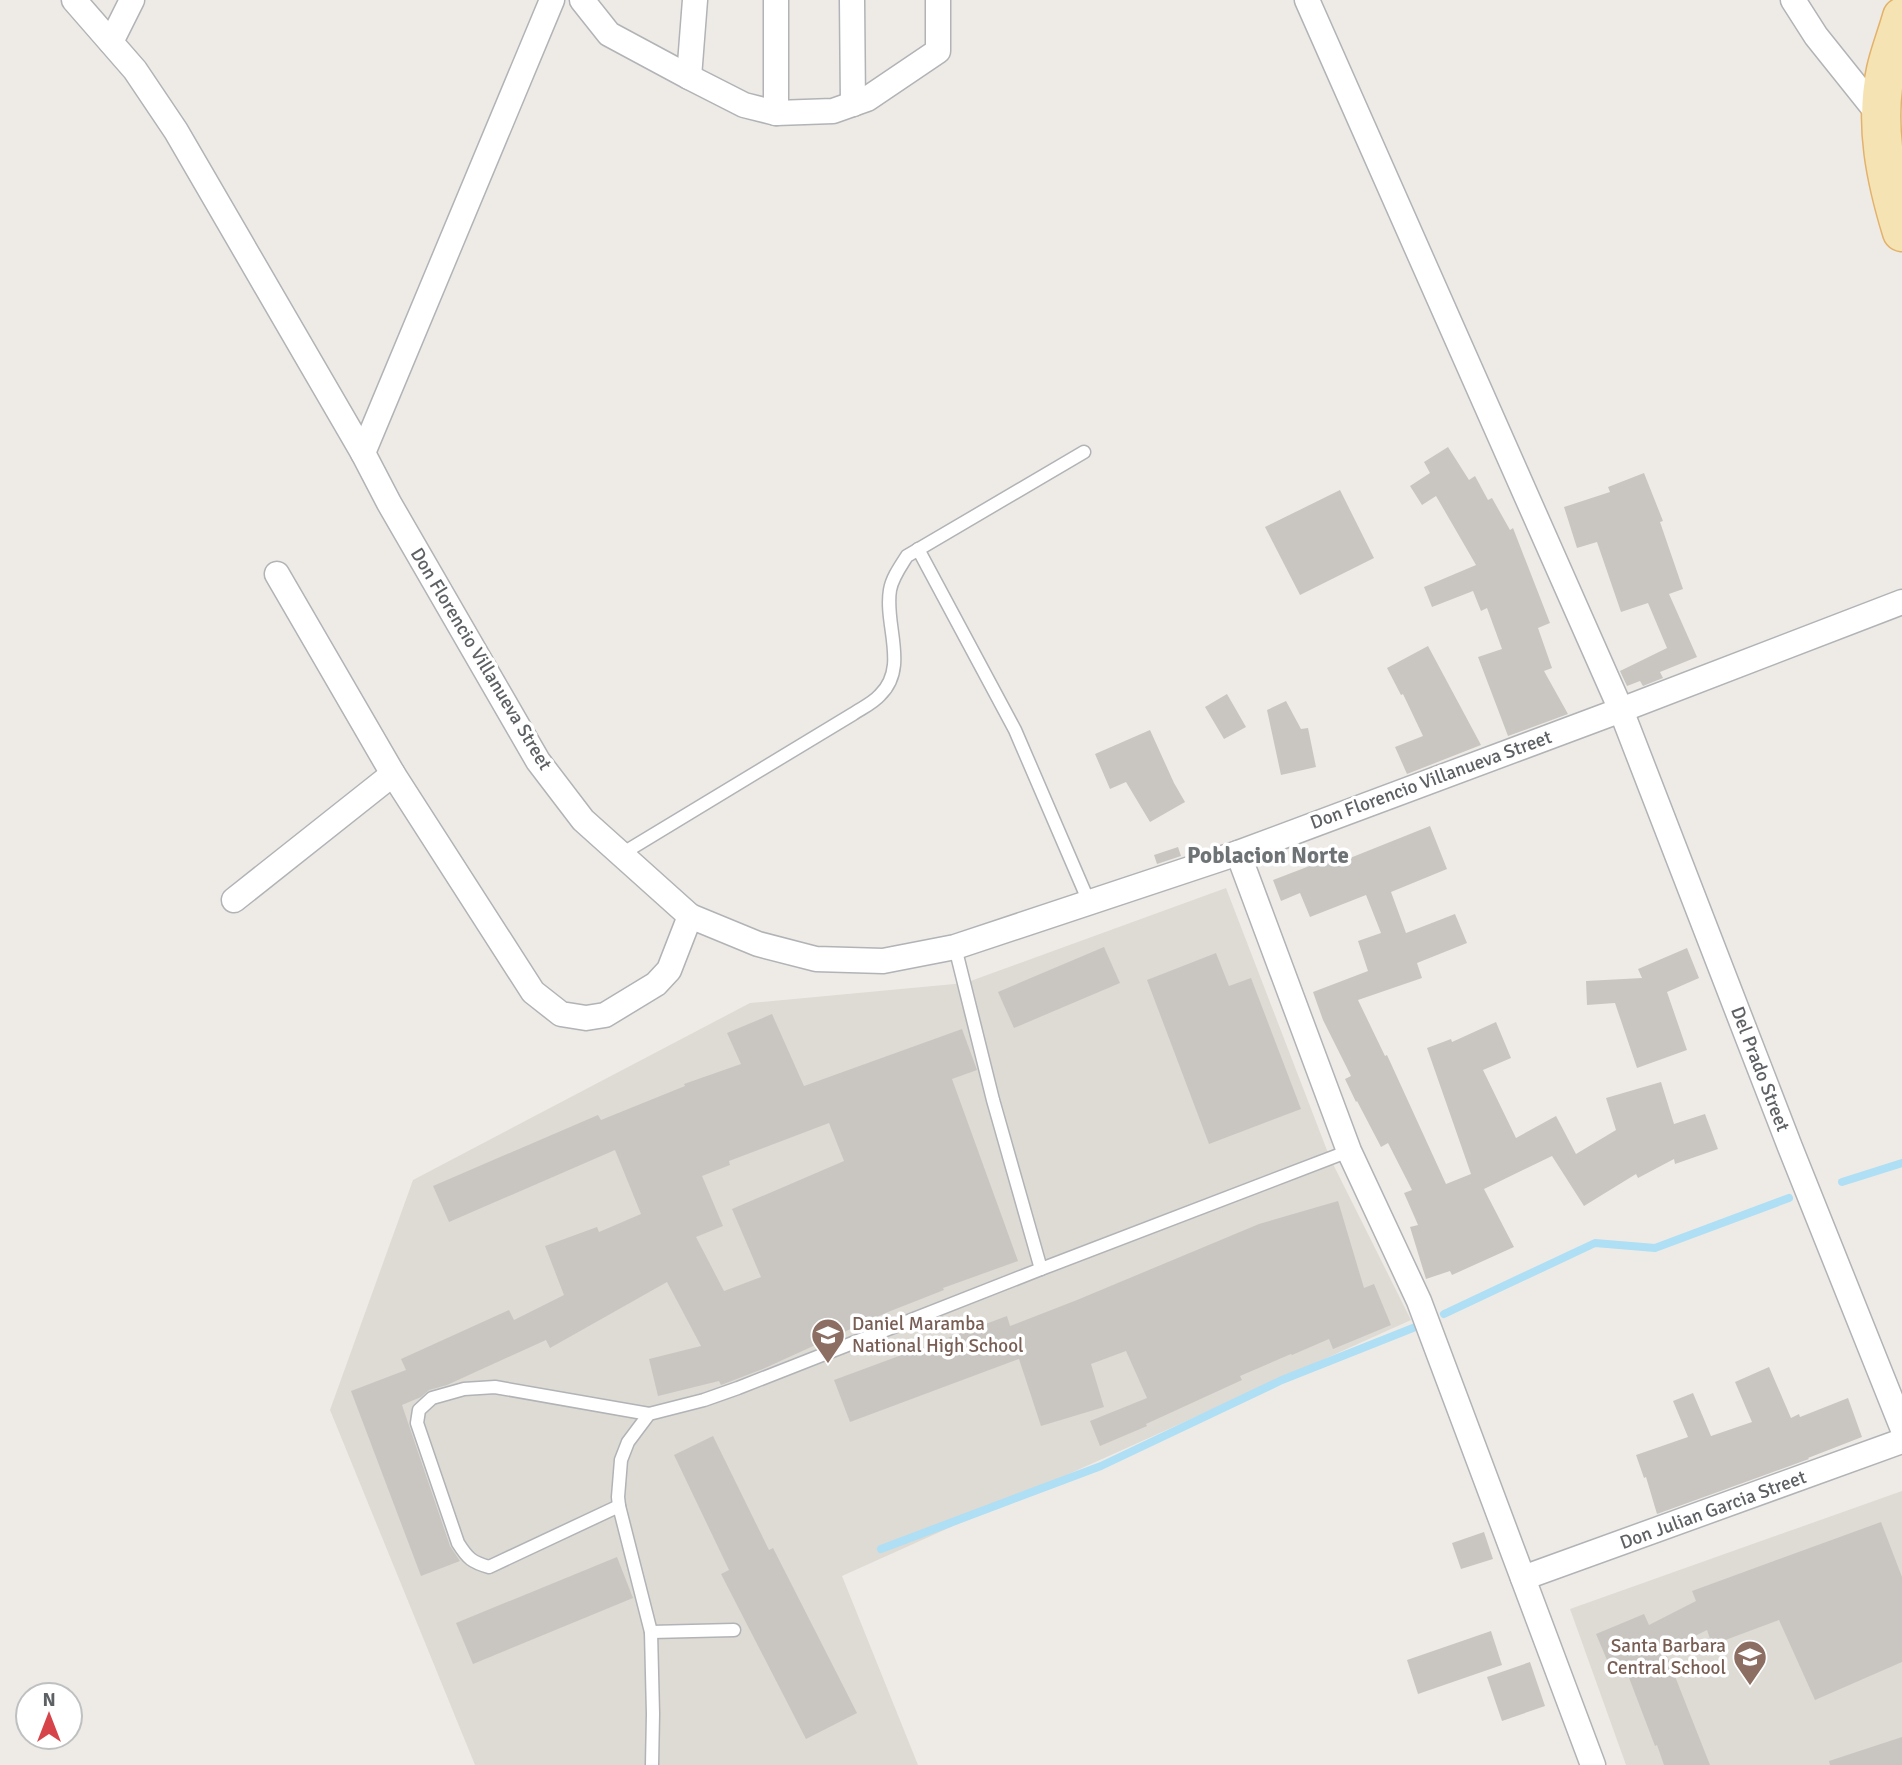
<svg xmlns="http://www.w3.org/2000/svg" width="1902" height="1765" font-family="Signika,sans-serif">
<style>
.education{fill:#dedad4}
.lines{fill:none;stroke-linecap:round;stroke-linejoin:round}
.stream{stroke:#aedff5;stroke-width:8}
.building{fill:#c9c6c2;fill-rule:evenodd}
.service-casing{stroke:#b1b3b6;stroke-width:15}
.minor-casing{stroke:#b1b3b6;stroke-width:27}
.primary-casing{stroke:#e2b26b;stroke-width:41}
.service{stroke:#fff;stroke-width:12}
.minor{stroke:#fff;stroke-width:24}
.primary{stroke:#f6e3b3;stroke-width:38}
.labels{text-anchor:middle;dominant-baseline:central;stroke-width:7;stroke-linejoin:round;paint-order:stroke}
.street-label{font-size:19px;fill:#5d6164;stroke:#fff}
.education-label{font-size:19px;fill:#785e54;stroke:#fff;text-anchor:start}
.quarter-label{font-size:23px;font-weight:bold;fill:#6e7376;stroke:#fff}
</style>
<rect width="100%" height="100%" fill="#eeebe6"/>
<g class="education">
<path d="M 1226,888 L 1330,1158 L 1411,1320 L 842,1576 L 918,1765 L 475,1765 L 330,1410 L 413,1180 L 750,1003 L 965,983 Z"/>
<path d="M 1902,1491 L 1902,1765 L 1626,1765 L 1570,1609 Z"/>
</g>
<g class="lines">
<g class="stream">
<path d="M 1842,1182 L 1902,1163"/>
<path d="M 1444,1314 L 1595,1243 L 1655,1248 L 1789,1198"/>
<path d="M 881,1549 L 1101,1466 L 1282,1380 L 1418,1326"/>
</g>
</g>
<g class="building">
<path d="M 1448,447 L 1469,480 L 1475,476 L 1488,500 L 1492,498 L 1510,530 L 1513,528 L 1550,623 L 1538,628 L 1552,668 L 1544,671 L 1568,714 L 1508,736 L 1478,657 L 1502,649 L 1487,608 L 1481,611 L 1473,591 L 1432,607 L 1424,587 L 1476,565 L 1436,496 L 1422,505 L 1410,486 L 1430,473 L 1424,462 Z"/>
<path d="M 1644,473 L 1663,521 L 1660,522 L 1683,589 L 1669,594 L 1697,657 L 1660,672 L 1663,678 L 1643,686 L 1640,681 L 1627,686 L 1620,671 L 1667,648 L 1648,603 L 1621,612 L 1597,542 L 1577,548 L 1564,507 L 1610,492 L 1608,487 Z"/>
<path d="M 1340,490 L 1374,558 L 1300,595 L 1265,527 Z"/>
<path d="M 1428,646 L 1481,745 L 1407,774 L 1395,747 L 1423,736 L 1403,694 L 1401,695 L 1387,668 Z"/>
<path d="M 1227,694 L 1246,727 L 1224,739 L 1205,707 Z"/>
<path d="M 1286,701 L 1301,729 L 1308,728 L 1316,767 L 1281,775 L 1267,710 Z"/>
<path d="M 1150,730 L 1174,783 L 1185,802 L 1150,822 L 1126,782 L 1110,789 L 1095,754 Z"/>
<path d="M 1430,826 L 1447,869 L 1391,892 L 1406,933 L 1455,914 L 1467,943 L 1417,963 L 1422,978 L 1358,1000 L 1385,1056 L 1387,1055 L 1446,1184 L 1471,1174 L 1427,1048 L 1451,1039 L 1452,1042 L 1496,1022 L 1511,1058 L 1483,1070 L 1516,1138 L 1556,1116 L 1576,1154 L 1616,1130 L 1606,1098 L 1661,1082 L 1674,1124 L 1705,1114 L 1718,1149 L 1675,1164 L 1674,1159 L 1638,1178 L 1636,1174 L 1584,1206 L 1552,1156 L 1484,1189 L 1514,1247 L 1452,1275 L 1450,1271 L 1426,1279 L 1410,1227 L 1418,1225 L 1404,1193 L 1412,1190 L 1388,1143 L 1381,1147 L 1357,1101 L 1356,1102 L 1345,1079 L 1351,1076 L 1323,1020 L 1313,992 L 1368,971 L 1358,941 L 1381,933 L 1366,895 L 1310,917 L 1300,893 L 1281,901 L 1273,880 L 1333,857 L 1335,864 Z"/>
<path d="M 1178,847 L 1181,856 L 1157,864 L 1154,855 Z"/>
<path d="M 1104,947 L 1120,983 L 1014,1028 L 998,992 Z"/>
<path d="M 1687,948 L 1699,978 L 1667,992 L 1687,1050 L 1637,1068 L 1615,1003 L 1587,1005 L 1586,981 L 1642,978 L 1638,969 Z"/>
<path d="M 1216,953 L 1229,986 L 1251,978 L 1301,1109 L 1209,1144 L 1147,980 Z"/>
<path d="M 772,1014 L 804,1086 L 962,1029 L 977,1070 L 952,1079 L 1018,1261 L 943,1288 L 944,1290 L 888,1312 L 765,1368 L 721,1385 L 719,1381 L 658,1396 L 649,1359 L 701,1346 L 667,1282 L 550,1348 L 546,1340 L 447,1385 L 429,1390 L 421,1397 L 402,1405 L 450,1546 L 460,1561 L 421,1576 L 351,1391 L 406,1370 L 401,1359 L 509,1310 L 514,1320 L 564,1295 L 545,1246 L 597,1227 L 599,1232 L 641,1214 L 615,1150 L 449,1222 L 433,1186 L 598,1115 L 601,1120 L 685,1086 L 684,1084 L 741,1064 L 727,1033 ZM 829,1123 L 844,1161 L 732,1209 L 761,1277 L 724,1291 L 696,1237 L 723,1226 L 702,1176 L 730,1165 L 729,1161 Z"/>
<path d="M 1338,1201 L 1364,1288 L 1374,1284 L 1391,1325 L 1333,1349 L 1329,1339 L 1292,1355 L 1291,1354 L 1240,1376 L 1242,1380 L 1146,1424 L 1147,1426 L 1100,1446 L 1090,1421 L 1147,1398 L 1126,1351 L 1091,1364 L 1104,1407 L 1041,1426 L 1019,1359 L 850,1422 L 834,1380 L 1007,1316 L 1010,1326 L 1077,1300 L 1259,1224 Z"/>
<path d="M 1769,1367 L 1791,1418 L 1799,1414 L 1800,1417 L 1848,1398 L 1862,1437 L 1808,1458 L 1809,1459 L 1657,1514 L 1646,1477 L 1644,1478 L 1636,1455 L 1688,1437 L 1673,1401 L 1693,1393 L 1711,1436 L 1752,1422 L 1735,1382 Z"/>
<path d="M 713,1436 L 769,1550 L 773,1548 L 857,1713 L 806,1739 L 721,1574 L 729,1570 L 674,1455 Z"/>
<path d="M 1881,1522 L 1902,1577 L 1902,1662 L 1815,1700 L 1779,1620 L 1712,1645 L 1707,1630 L 1665,1651 L 1710,1765 L 1664,1765 L 1657,1745 L 1655,1746 L 1623,1662 L 1610,1667 L 1596,1634 L 1644,1614 L 1649,1625 L 1696,1601 L 1692,1591 Z"/>
<path d="M 1484,1532 L 1493,1559 L 1461,1569 L 1452,1543 Z"/>
<path d="M 617,1557 L 633,1598 L 473,1664 L 456,1623 Z"/>
<path d="M 1491,1631 L 1502,1665 L 1418,1694 L 1407,1660 Z"/>
<path d="M 1530,1662 L 1545,1706 L 1502,1721 L 1487,1677 Z"/>
<path d="M 1902,1737 L 1902,1765 L 1830,1765 L 1829,1761 Z"/>
</g>
<g class="lines">
<g class="service-casing">
<g id="service">
<path d="M 918,549 L 1015,730 L 1089,902"/>
<path d="M 620,855 L 853,714 C 862,708 873,703 880,695 C 909,667 884,625 890,590 C 892,578 900,567 907,556 L 1084,452"/>
<path d="M 955,947 L 993,1100 L 1041,1269 L 1349,1151"/>
<path d="M 619,1506 L 489,1567 C 472,1562 468,1559 458,1543 L 417,1423 L 419,1410 L 432,1398 L 464,1389 L 495,1387 L 649,1414"/>
<path d="M 651,1632 L 734,1630"/>
<path d="M 652,1765 L 653,1714 L 651,1632 L 619,1506 L 618,1497 L 621,1460 L 628,1442 L 649,1414 L 704,1400 L 738,1388 L 1041,1269"/>
</g>
</g>
<g class="minor-casing">
<g id="minor">
<path d="M 74,0 L 135,70 L 176,131 L 363,453 L 389,503 L 538,761 L 583,820 L 690,916 L 758,944 L 816,959 L 883,961 L 955,947 L 1238,853 L 1621,710 L 1902,602"/>
<path d="M 582,0 L 609,34 L 689,77 L 744,105 L 776,113 L 833,111 L 867,99 L 938,51 L 938,0"/>
<path d="M 852,0 L 853,104"/>
<path d="M 1307,0 L 1621,710 L 1790,1147 L 1902,1427"/>
<path d="M 1793,0 L 1816,36 L 1880,116"/>
<path d="M 111,42 L 132,0"/>
<path d="M 689,77 L 695,0"/>
<path d="M 776,113 L 776,0"/>
<path d="M 363,453 L 552,0"/>
<path d="M 277,574 L 393,774 L 533,992 L 561,1014 L 586,1018 L 605,1015 L 656,984 L 669,970 L 690,916"/>
<path d="M 1238,853 L 1349,1151 L 1419,1301 L 1593,1765"/>
<path d="M 234,900 L 393,774"/>
<path d="M 1523,1578 L 1902,1441"/>
</g>
</g>
<g class="primary-casing">
<path id="primary" d="M 1902,17 C 1897,35 1890,52 1886,70 C 1874,124 1886,180 1902,232"/>
</g>
<use href="#service" class="service"/>
<use href="#minor" class="minor"/>
<use href="#primary" class="primary"/>
</g>
<defs>
<g id="school-pin" transform="scale(1.75)"><path d="M0 17L-7.5 6A9.5 9.5 0 1 1 7.5 6Z" fill="#8d6e63" stroke="#fff"/><path d="M0-5L7-2L0 1L-7-2ZM-4 1L0 2.5L4 1V4Q0 6-4 4Z" fill="#fff"/></g>
</defs>
<g fill-rule="evenodd">
<use href="#school-pin" x="828" y="1335"/>
<use href="#school-pin" x="1750" y="1657"/>
</g>
<g class="labels">
<g class="street-label">
<text transform="translate(481 659) rotate(59)">Don Florencio Villanueva Street</text>
<text transform="translate(1431 780) rotate(-20)">Don Florencio Villanueva Street</text>
<text transform="translate(1760 1069) rotate(69)">Del Prado Street</text>
<text transform="translate(1713 1510) rotate(-20)">Don Julian Garcia Street</text>
</g>
<g class="education-label">
<text x="852" y="1324">Daniel Maramba<tspan x="852" dy="22">National High School</tspan></text>
<text x="1726" y="1646" text-anchor="end">Santa Barbara<tspan x="1726" dy="22">Central School</tspan></text>
</g>
<g class="quarter-label">
<text x="1268" y="855">Poblacion Norte</text>
</g>
</g>
<g transform="translate(49 1716)"><circle r="33" fill="#ffffff" stroke="#bec0c1" stroke-width="2"/>
<path d="M0-5L12 26L0 18L-12 26Z" fill="#d6444a"/>
<text y="-10" font-size="19" font-weight="bold" text-anchor="middle" fill="#5d6164">N</text>
</g>
</svg>
